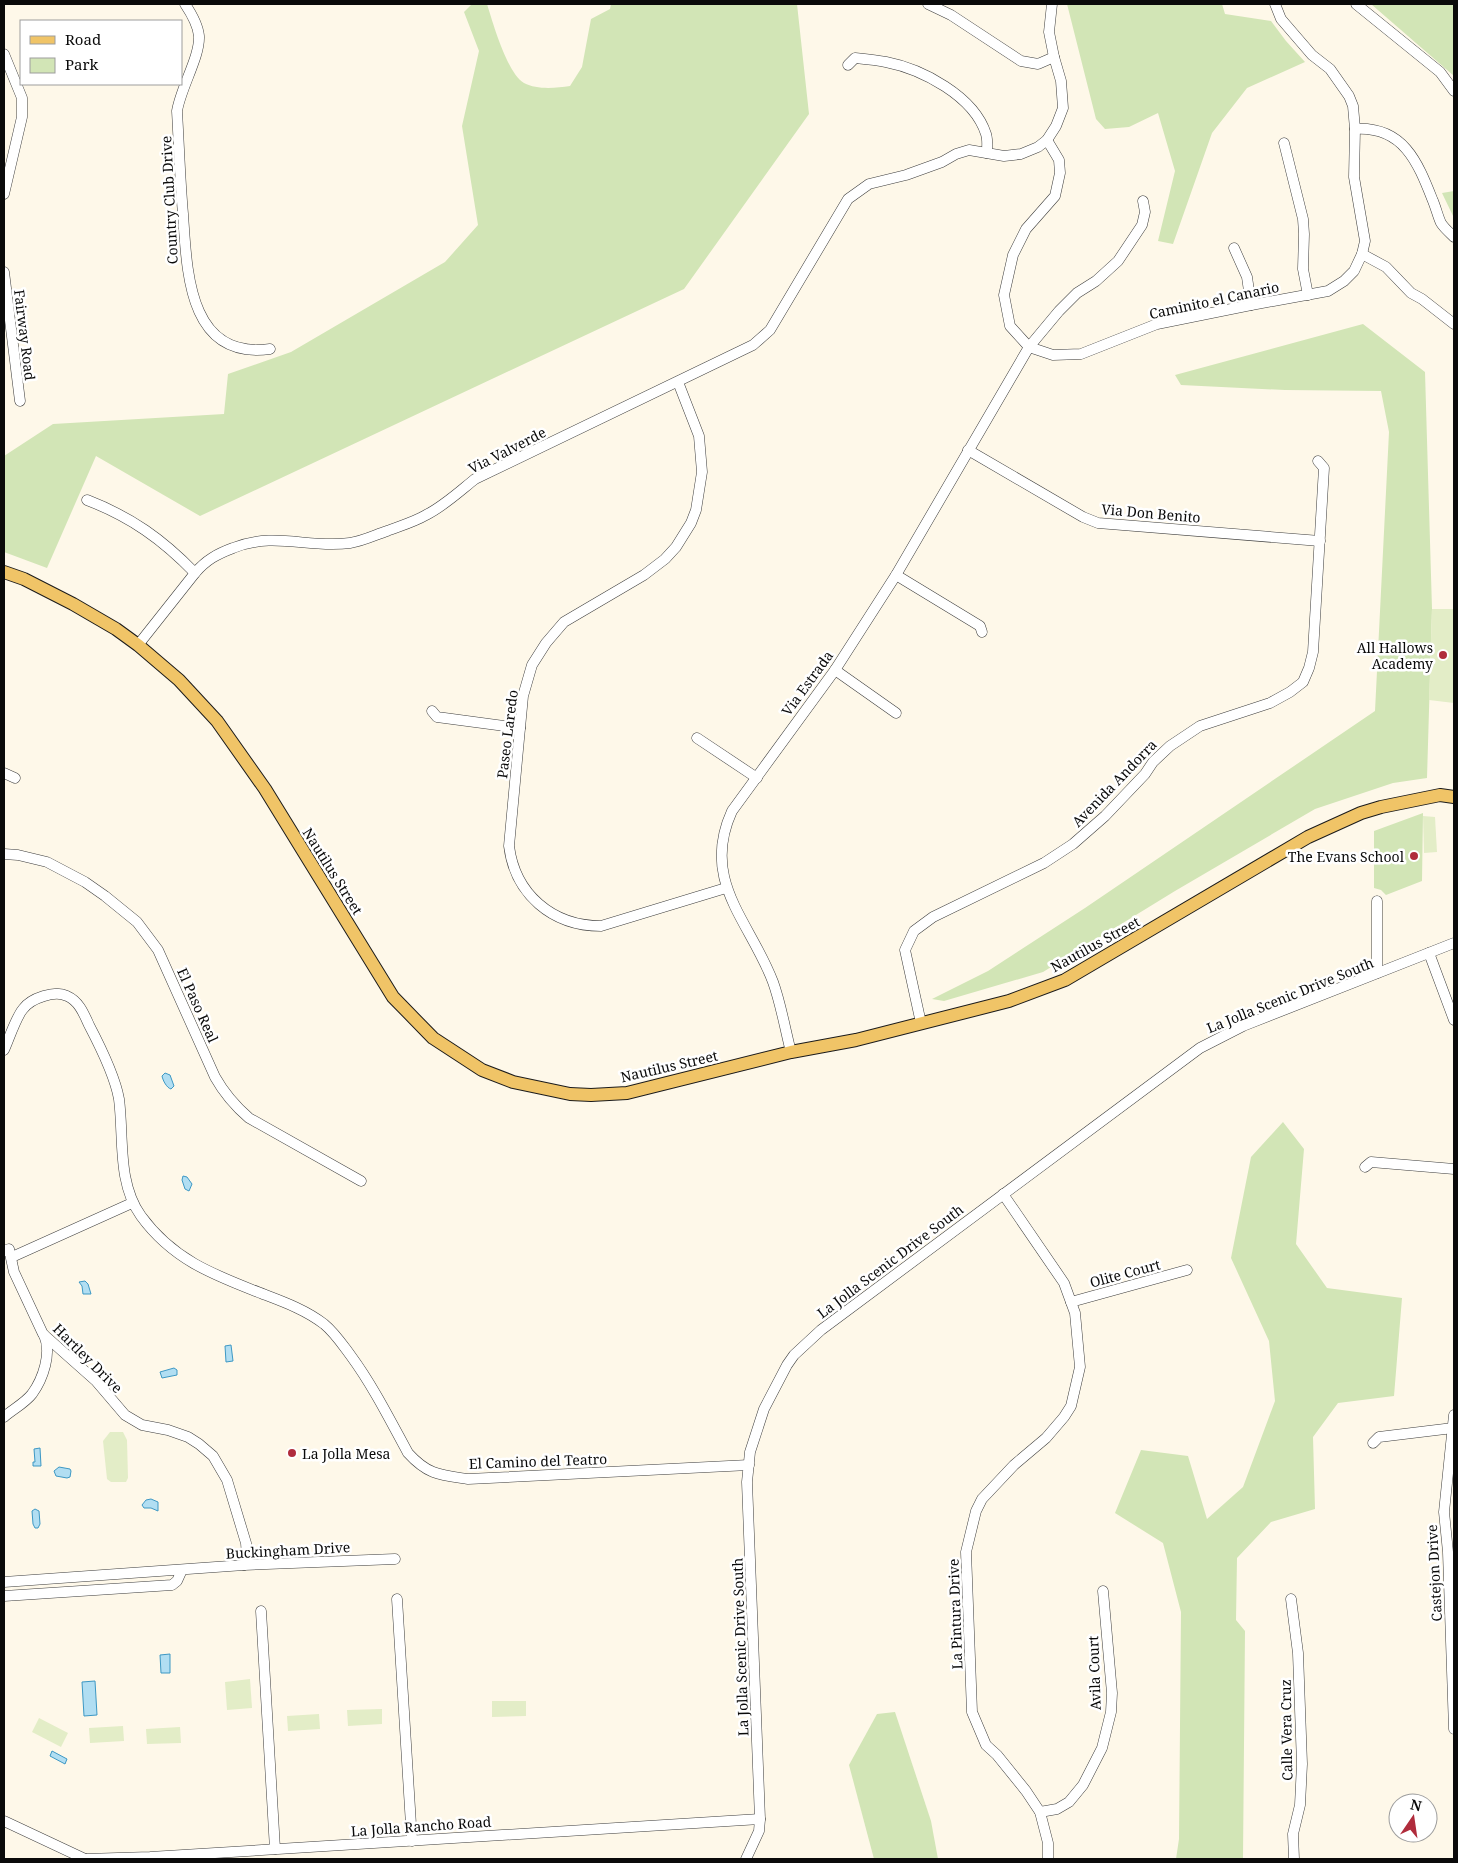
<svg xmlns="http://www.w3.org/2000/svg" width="1458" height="1863" font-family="'Noto Serif',serif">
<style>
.green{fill:#d2e5b6}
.pitch{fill:#e3edc7}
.water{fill:#b1def2;stroke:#3d98c4}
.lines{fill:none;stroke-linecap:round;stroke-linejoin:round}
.minor-casing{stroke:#3d3d3d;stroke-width:11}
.major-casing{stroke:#1b1b1b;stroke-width:14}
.minor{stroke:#fff;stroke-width:10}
.major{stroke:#f0c467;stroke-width:12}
.poi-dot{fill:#b02c3c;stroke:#fff;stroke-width:2}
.labels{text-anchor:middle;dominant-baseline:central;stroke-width:5;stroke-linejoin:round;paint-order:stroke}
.street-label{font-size:14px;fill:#0a0a0a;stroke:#fff}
.poi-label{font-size:14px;fill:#0a0a0a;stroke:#fff;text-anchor:end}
</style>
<rect width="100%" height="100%" fill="#fef8e9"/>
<g class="green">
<path d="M 472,4 L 487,4 C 493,23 507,73 524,83 C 537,90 556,88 570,86 L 582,67 L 591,19 L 610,9 L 611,4 L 797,4 L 809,114 L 684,289 L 200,516 L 96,456 L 47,568 L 4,552 L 4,456 L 53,424 L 224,414 L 228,374 L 291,352 L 445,262 L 478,225 L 462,126 L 479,51 L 464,12 Z"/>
<path d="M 1067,4 L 1222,4 L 1225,14 L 1271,21 L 1286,41 L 1305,62 L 1247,88 L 1212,133 L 1173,244 L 1158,241 L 1175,171 L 1158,113 L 1129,127 L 1105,129 L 1096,119 Z"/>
<path d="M 1371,4 L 1454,4 L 1454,76 Z"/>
<path d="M 1454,191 L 1454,218 L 1442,193 Z"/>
<path d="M 1363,324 L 1425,372 L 1432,609 L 1427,778 L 1393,783 L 1315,809 L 1175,891 L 1043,972 L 944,1001 L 932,999 L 988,971 L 1085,908 L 1375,711 L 1389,432 L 1381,391 L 1285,390 L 1181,385 L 1175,375 Z"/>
<path d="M 1423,813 L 1422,881 L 1386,895 L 1381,890 L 1374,888 L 1374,831 Z"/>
<path d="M 1283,1122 L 1304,1149 L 1296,1244 L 1327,1288 L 1402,1298 L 1394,1396 L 1338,1403 L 1313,1437 L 1315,1509 L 1271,1522 L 1237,1558 L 1236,1620 L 1245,1631 L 1243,1859 L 1176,1859 L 1179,1839 L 1181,1612 L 1163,1543 L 1115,1513 L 1141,1450 L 1188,1456 L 1207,1519 L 1243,1487 L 1275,1401 L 1269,1341 L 1231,1258 L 1251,1157 Z"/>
<path d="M 895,1712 L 931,1821 L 938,1859 L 874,1859 L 849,1765 L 877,1714 Z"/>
</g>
<g class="pitch">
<path d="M 1432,609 L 1454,609 L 1454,703 L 1429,700 Z"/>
<path d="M 1423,816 L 1435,817 L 1437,852 L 1424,853 Z"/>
<path d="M 110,1432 L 123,1432 L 127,1440 L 128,1478 L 126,1482 L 111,1482 L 107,1479 L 103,1441 Z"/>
<path d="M 250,1679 L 252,1708 L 227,1710 L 225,1682 Z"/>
<path d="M 492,1701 L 526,1701 L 526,1716 L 492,1717 Z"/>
<path d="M 382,1709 L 382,1724 L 348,1726 L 347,1710 Z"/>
<path d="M 319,1714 L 320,1729 L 288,1731 L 287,1716 Z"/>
<path d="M 39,1718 L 68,1733 L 61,1747 L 32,1732 Z"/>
<path d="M 123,1726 L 124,1741 L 90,1743 L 89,1728 Z"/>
<path d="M 180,1727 L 181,1743 L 147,1744 L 146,1729 Z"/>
</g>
<g class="water">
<path d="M 165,1073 L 170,1075 L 174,1086 L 171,1089 C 167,1088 163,1081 162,1076 Z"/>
<path d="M 183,1176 L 187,1177 L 192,1184 L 189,1191 L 185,1189 L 182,1180 Z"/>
<path d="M 85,1281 L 88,1284 L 91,1294 L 83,1294 L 82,1286 L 79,1282 Z"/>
<path d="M 231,1345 L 233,1361 L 226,1362 L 225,1346 Z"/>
<path d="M 174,1368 L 177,1370 L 177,1375 L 162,1378 L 160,1372 Z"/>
<path d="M 40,1448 L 41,1466 L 33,1466 L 33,1462 L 35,1462 L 34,1449 Z"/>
<path d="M 59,1467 L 70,1469 L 71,1471 L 70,1477 L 67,1478 L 56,1476 L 54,1471 Z"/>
<path d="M 151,1499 L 158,1502 L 158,1511 L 151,1508 L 144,1508 L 142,1505 L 146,1500 Z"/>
<path d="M 35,1509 L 39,1511 L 40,1524 L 38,1528 L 35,1528 L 33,1524 L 32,1511 Z"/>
<path d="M 170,1654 L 170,1673 L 161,1673 L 160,1655 Z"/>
<path d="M 95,1681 L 97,1715 L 84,1716 L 82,1682 Z"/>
<path d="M 52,1751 L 67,1759 L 65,1764 L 50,1756 Z"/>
</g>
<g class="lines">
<g class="minor-casing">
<g id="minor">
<path d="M 185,4 C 191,13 198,24 199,36 C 200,57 181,87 177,111 C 179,145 180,180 183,214 C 187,271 188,360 270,349"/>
<path d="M 928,4 L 951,15 L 1021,61 L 1038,64 L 1054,57"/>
<path d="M 1356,4 L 1440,72 L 1454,91"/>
<path d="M 4,54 L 22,98 L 22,117 L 4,194"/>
<path d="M 848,65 L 855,58 C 865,59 876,60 886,62 C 922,69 974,96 986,134 C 988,140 987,147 987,153"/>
<path d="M 1355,129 C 1404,126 1418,163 1433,201 C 1436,208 1438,217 1441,223 C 1444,228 1450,233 1454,237"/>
<path d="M 1047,140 L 1059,160 L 1060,173 L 1055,196 L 1026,229 L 1013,255 L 1004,295 L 1010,326 L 1029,347 L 1053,355 L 1081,354 L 1157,324 L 1251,305 L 1328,291 L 1344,281 L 1354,271 L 1362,254 L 1365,241 L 1354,177 L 1355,129 L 1353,106 L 1349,96 L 1330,69 L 1312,55 L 1281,19 L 1275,4"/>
<path d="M 1284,143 L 1303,219 L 1304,234 L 1303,269 L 1308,295"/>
<path d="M 1234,248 L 1247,277 L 1251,305"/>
<path d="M 1362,254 L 1386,267 L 1411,293 L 1422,299 L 1454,324"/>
<path d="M 4,272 L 20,401"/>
<path d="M 678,382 L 699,436 L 702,472 L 696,510 L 691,523 L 676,547 L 665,559 L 644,575 L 564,622 L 546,643 L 532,665 L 523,696 L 509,846 C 515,894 552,926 601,926 L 726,888"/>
<path d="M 968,450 L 1083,517 L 1098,523 L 1320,541"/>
<path d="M 87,500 C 131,517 162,539 195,573"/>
<path d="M 896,575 L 980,626 L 982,632"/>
<path d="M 138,645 L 195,573 C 206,560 217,554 233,548 C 275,531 309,549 350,543 C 363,541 375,535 387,531 C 400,526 414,522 426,515 C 444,506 460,491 475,479 L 753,345 L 770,330 L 848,199 L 869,184 L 906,175 L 942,162 L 956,154 L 969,150 L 1004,156 L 1021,154 L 1038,147 L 1047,140 L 1056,126 L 1063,108 L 1061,81 L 1054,57 L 1049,32 L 1052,4"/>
<path d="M 835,670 L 896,713"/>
<path d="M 432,711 L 437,717 L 520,728"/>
<path d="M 697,738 L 757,778"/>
<path d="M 4,773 L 15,778"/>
<path d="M 4,854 L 18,855 L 47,862 L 85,882 L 105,896 L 137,922 L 158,950 L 215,1077 C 224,1093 235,1106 249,1118 L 361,1181"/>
<path d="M 1377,901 L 1377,973"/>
<path d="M 1429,953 L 1454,1020"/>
<path d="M 921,1023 L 905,950 L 914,931 L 933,917 L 1044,863 L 1073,844 L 1105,816 L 1145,774 L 1153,762 L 1170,746 L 1200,726 L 1270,703 L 1290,692 L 1303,682 L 1309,668 L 1313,652 L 1324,468 L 1318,461"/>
<path d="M 4,1050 C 9,1039 16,1017 23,1009 C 31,998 55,990 67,996 C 79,1001 84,1014 89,1025 C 100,1046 115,1076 119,1099 C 124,1137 117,1183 141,1216 C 173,1260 214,1275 263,1294 C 284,1302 306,1310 324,1324 C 335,1333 342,1344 351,1356 C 373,1386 390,1420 408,1453 C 428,1475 440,1475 468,1479 L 749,1465"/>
<path d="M 791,1052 C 785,1029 781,1004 773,982 C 750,921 700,881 732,811 L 835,670 L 896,575 L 1029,347 L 1059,311 L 1077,293 L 1096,281 L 1118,261 L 1142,225 L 1145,212 L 1143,201"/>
<path d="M 1365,1167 L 1371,1162 L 1454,1169"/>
<path d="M 1003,1194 L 1064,1283 L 1075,1313 L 1080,1367 L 1071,1406 L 1064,1417 L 1046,1438 L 1014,1465 L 982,1499 L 976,1511 L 966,1552 L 972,1712 L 986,1745 L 997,1755 L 1026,1791 L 1040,1812 L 1048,1843 L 1048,1859"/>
<path d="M 4,1251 L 9,1249 L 14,1272 L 43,1334 L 96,1381 L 125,1415 L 142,1425 L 168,1430 L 188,1437 L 199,1444 L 213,1456 L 227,1480 L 246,1543 L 247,1556 L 244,1565"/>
<path d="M 12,1257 L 132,1203"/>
<path d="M 1071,1302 L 1187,1270"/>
<path d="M 1454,1415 L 1444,1512 L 1448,1552 L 1454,1729"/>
<path d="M 4,1417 C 12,1410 25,1403 32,1394 C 43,1379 52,1353 44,1335"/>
<path d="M 1373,1443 L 1379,1437 L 1453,1428"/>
<path d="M 4,1582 L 244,1565 L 395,1559"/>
<path d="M 4,1596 L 172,1585 L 177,1581 L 182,1570"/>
<path d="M 397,1599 L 412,1841"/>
<path d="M 1291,1599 L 1298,1653 L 1302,1764 L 1300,1805 L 1293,1834 L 1294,1859"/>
<path d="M 261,1611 L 275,1849"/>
<path d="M 1040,1812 L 1057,1809 L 1069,1802 L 1083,1785 L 1102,1748 L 1111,1712 L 1112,1693 L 1103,1591"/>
<path d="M 4,1821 L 85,1859"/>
<path d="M 85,1859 L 150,1857 L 760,1819"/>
<path d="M 746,1859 L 759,1831 L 760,1819 L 747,1482 L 750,1452 L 764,1409 L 787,1365 L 794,1355 L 821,1330 L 1200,1048 L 1243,1026 L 1454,943"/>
</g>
</g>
<g class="major-casing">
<path id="major" d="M 4,572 L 24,579 L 73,604 L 116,629 L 138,645 L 179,680 L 217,721 L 265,789 L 393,997 L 433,1038 L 482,1070 L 513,1082 L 570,1094 L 591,1095 L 627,1093 L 791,1052 L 856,1040 L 1009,1001 L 1065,980 L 1308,837 L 1361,813 L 1381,807 L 1440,795 L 1454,797"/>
</g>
<use href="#minor" class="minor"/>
<use href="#major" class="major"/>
</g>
<g class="poi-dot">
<circle cx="1443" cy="655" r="5"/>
<circle cx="1414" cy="856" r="5"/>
<circle cx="292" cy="1453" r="5"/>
</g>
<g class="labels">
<g class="street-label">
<text transform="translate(169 200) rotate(-93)">Country Club Drive</text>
<text transform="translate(1214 300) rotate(-12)">Caminito el Canario</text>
<text transform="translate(25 335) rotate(83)">Fairway Road</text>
<text transform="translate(507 450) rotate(-27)">Via Valverde</text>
<text transform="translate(1151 513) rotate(5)">Via Don Benito</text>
<text transform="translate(807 683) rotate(-54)">Via Estrada</text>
<text transform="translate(507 734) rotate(-83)">Paseo Laredo</text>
<text transform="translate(1114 783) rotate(-46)">Avenida Andorra</text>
<text transform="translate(333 871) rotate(58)">Nautilus Street</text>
<text transform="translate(1095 944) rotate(-29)">Nautilus Street</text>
<text transform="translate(1290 995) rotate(-22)">La Jolla Scenic Drive South</text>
<text transform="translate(198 1005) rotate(66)">El Paso Real</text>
<text transform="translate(669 1066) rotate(-13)">Nautilus Street</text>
<text transform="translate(890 1261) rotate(-37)">La Jolla Scenic Drive South</text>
<text transform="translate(1125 1273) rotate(-15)">Olite Court</text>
<text transform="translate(88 1358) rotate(45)">Hartley Drive</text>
<text transform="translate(538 1461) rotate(-2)">El Camino del Teatro</text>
<text transform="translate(288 1550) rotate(-3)">Buckingham Drive</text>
<text transform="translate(1434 1573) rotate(-93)">Castejon Drive</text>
<text transform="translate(955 1614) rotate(-92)">La Pintura Drive</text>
<text transform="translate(740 1647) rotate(-92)">La Jolla Scenic Drive South</text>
<text transform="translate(1094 1673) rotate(-92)">Avila Court</text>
<text transform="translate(1286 1730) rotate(-91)">Calle Vera Cruz</text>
<text transform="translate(421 1826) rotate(-4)">La Jolla Rancho Road</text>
</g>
<g class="poi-label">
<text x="1433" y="647">All Hallows<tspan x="1433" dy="16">Academy</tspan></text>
<text x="1404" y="856">The Evans School</text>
<text x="302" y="1453" text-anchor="start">La Jolla Mesa</text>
</g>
</g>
<rect width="1458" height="1863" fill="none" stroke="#0a0a0a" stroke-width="10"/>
<rect x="20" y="20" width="162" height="65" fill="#ffffff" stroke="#9d9d9d"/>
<rect x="30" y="36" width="25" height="8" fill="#f0c467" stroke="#9d9d9d"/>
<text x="65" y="45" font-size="15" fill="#0a0a0a">Road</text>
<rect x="30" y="58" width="25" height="15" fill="#d2e5b6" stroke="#9d9d9d"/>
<text x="65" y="70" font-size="15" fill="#0a0a0a">Park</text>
<g transform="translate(1413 1818) rotate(13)"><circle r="24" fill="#ffffff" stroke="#9d9d9d"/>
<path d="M0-4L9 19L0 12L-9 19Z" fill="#b02c3c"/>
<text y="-8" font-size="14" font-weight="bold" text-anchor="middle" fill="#0a0a0a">N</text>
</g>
</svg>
